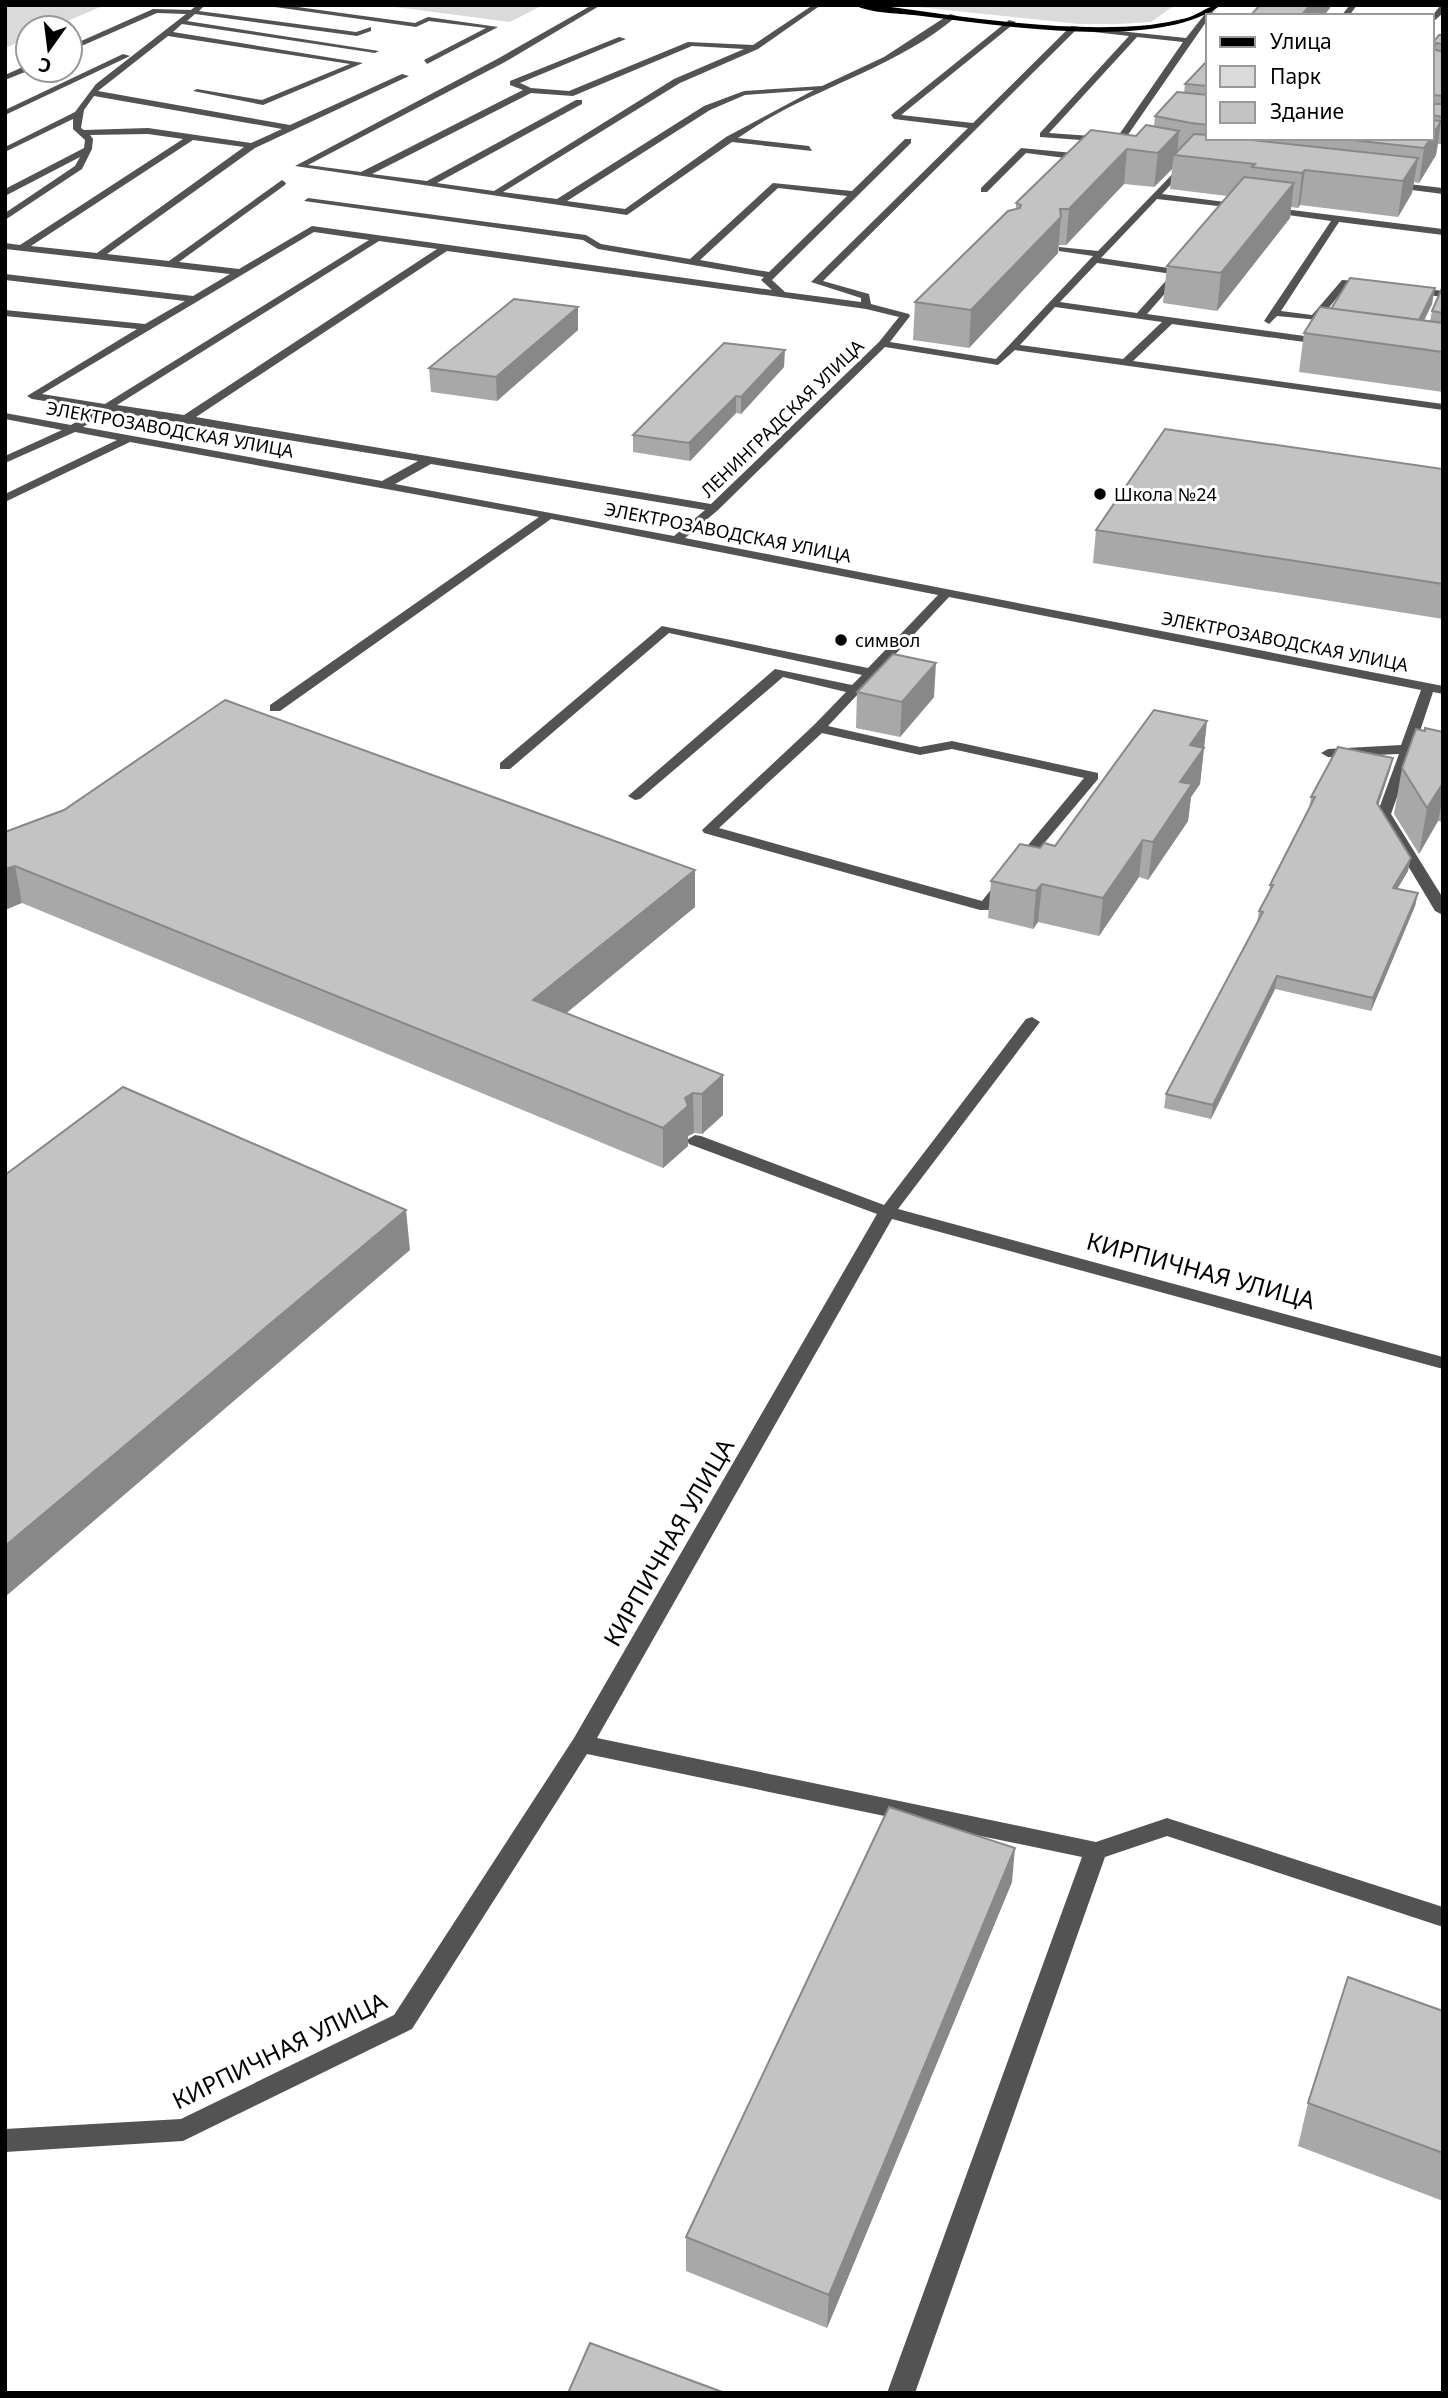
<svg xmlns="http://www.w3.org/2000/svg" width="1448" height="2398" font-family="'Noto Sans',sans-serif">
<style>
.green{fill:#dadada}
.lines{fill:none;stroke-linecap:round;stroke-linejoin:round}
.minor{fill:#535353;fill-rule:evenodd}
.major{fill:#000;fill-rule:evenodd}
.wall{fill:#a8a8a8}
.shaded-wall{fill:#888}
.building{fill:#c3c3c3;stroke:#888;stroke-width:2}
.poi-dot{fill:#000;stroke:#fff;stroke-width:2.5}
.labels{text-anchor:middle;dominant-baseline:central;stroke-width:6;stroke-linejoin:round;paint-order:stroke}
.far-street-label{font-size:18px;fill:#000;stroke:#fff}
.far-poi-label{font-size:18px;fill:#000;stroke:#fff;text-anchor:start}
.near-street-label{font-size:24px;fill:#000;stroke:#fff}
</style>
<rect width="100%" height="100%" fill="#fff"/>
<g class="green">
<path d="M 5,5 L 105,5 L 51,28 L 28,28 L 28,38 L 5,48 Z"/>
<path d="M 380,5 L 543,5 L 510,22 Z"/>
<path d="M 899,5 L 1175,5 L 1151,22 L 1118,24 L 1079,24 Z"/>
</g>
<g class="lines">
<g class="minor">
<path d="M 197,5 L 205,5 L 199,11 L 356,32 L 371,27 L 371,31 L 357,36 L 195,14 L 187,21 L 379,51 L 375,53 L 182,24 L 173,32 L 363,63 L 263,105 L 193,91 L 197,89 L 262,100 L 350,64 L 168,36 L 98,91 L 290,125 L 402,74 L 409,76 L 255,148 L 107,254 L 169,261 L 282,180 L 286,183 L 285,185 L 179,262 L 239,269 L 312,226 L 772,290 L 761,280 L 764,277 L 598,249 L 583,240 L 304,201 L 308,198 L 586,235 L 601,244 L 690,259 L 773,183 L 852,191 L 905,139 L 911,139 L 911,143 L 772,280 L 785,292 L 861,302 L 861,298 L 811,282 L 968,128 L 894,119 L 891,115 L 1009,20 L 1016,22 L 901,115 L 973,123 L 1071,26 L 1186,38 L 1209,9 L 1215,9 L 1123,142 L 1130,148 L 1130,152 L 1124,152 L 1114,142 L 1183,42 L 1137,37 L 1049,133 L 1105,137 L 1108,142 L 1040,137 L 1040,133 L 1129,36 L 1076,30 L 823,281 L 869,294 L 871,304 L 909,314 L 910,316 L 890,342 L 996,359 L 1093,256 L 1059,251 L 1059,247 L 1098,251 L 1187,159 L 1190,164 L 1162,194 L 1241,204 L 1244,205 L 1244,209 L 1157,199 L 1101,258 L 1182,270 L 1182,274 L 1147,314 L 1326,339 L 1331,342 L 1326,345 L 1172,324 L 1133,361 L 1443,404 L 1443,410 L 1015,350 L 998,365 L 885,347 L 718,510 L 685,538 L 1443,686 L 1443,694 L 1433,692 L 1415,746 L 1443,752 L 1443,760 L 1412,754 L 1391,814 L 1443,898 L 1443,915 L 1435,911 L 1377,814 L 1399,754 L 1328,757 L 1321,753 L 1328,749 L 1401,745 L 1421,690 L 949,597 L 828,726 L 920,747 L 952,741 L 1098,773 L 1098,779 L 1025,866 L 1020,867 L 1013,863 L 1084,778 L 952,749 L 920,755 L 822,733 L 719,828 L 982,901 L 997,882 L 1007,882 L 1009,885 L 990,910 L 980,910 L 704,833 L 702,830 L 814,725 L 846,692 L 783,677 L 640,799 L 635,800 L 628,796 L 775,669 L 852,685 L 862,675 L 669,633 L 510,769 L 500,769 L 500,763 L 662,626 L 868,668 L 938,595 L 551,519 L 280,711 L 270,711 L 270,705 L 539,517 L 130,442 L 5,502 L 5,494 L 117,440 L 75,432 L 5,463 L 5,456 L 62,430 L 5,419 L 5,413 L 71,425 L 97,409 L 32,399 L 27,396 L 137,329 L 5,316 L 5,310 L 145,324 L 185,301 L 5,280 L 5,274 L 193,296 L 230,274 L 5,249 L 5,243 L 20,245 L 183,139 L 148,134 L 90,135 L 93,139 L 92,149 L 82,169 L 5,220 L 5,213 L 75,166 L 80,157 L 5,196 L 5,189 L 84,148 L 85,140 L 73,129 L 73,119 L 5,152 L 5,147 L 75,112 L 96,84 L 186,14 L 157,13 L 70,51 L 70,46 L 153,9 L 191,10 ZM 94,96 L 282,129 L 251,143 L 148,128 L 84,130 L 81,128 L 84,110 ZM 193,140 L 244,147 L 97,253 L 31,246 ZM 778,188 L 847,196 L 769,272 L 700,260 ZM 314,232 L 369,240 L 105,404 L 42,394 ZM 379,241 L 437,249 L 184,415 L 117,405 ZM 447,251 L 866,309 L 899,317 L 879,342 L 711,504 L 196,417 ZM 1097,263 L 1172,274 L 1137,313 L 1060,302 ZM 1055,307 L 1162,322 L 1123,359 L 1020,345 ZM 109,411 L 418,461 L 382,481 L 83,427 ZM 431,464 L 705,510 L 674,536 L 395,484 Z"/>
<path d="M 261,5 L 283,5 L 415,23 L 428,17 L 498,27 L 427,64 L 424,60 L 486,28 L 429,21 L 416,27 Z"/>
<path d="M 592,5 L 601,5 L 505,62 L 308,165 L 361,172 L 523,90 L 510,85 L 510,81 L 619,37 L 626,39 L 520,83 L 531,88 L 569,91 L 688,42 L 753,45 L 813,5 L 821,5 L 758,49 L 680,83 L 503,192 L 557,199 L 704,106 L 744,91 L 822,86 L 884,57 L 950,14 L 957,16 C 893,71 806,89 738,138 L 809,146 L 812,151 L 732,142 L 627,215 L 295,166 L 499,58 ZM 692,46 L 744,49 L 674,79 L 494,191 L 437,183 L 582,104 L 582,100 L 576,100 L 427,181 L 372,174 L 531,93 L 573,96 ZM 814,90 L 726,137 L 625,209 L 567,201 L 710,110 L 745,95 Z"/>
<path d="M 1350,5 L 1357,5 L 1349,16 L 1341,16 Z"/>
<path d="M 1440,6 L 1443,6 L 1443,13 L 1432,23 L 1432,16 Z"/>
<path d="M 123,54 L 130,56 L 5,115 L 5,110 Z"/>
<path d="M 25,66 L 28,66 L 30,70 L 5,80 L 5,75 Z"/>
<path d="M 1021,148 L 1073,153 L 1089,149 L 1093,152 L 1073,159 L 1026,153 L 987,192 L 981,192 L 981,188 Z"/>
<path d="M 1391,182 L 1443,188 L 1443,194 L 1388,187 L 1387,185 Z"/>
<path d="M 1269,207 L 1443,229 L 1443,235 L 1339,222 L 1281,311 L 1312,315 L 1342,280 L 1369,282 L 1374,285 L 1369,288 L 1347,285 L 1319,320 L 1277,316 L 1269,324 L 1264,321 L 1331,221 L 1266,212 L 1266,208 Z"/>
<path d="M 1410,287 L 1443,291 L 1443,297 L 1407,292 L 1407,288 Z"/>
<path d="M 1032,1017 L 1040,1022 L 898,1209 L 1443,1357 L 1443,1369 L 892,1219 L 597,1738 L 1096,1842 L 1167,1818 L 1443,1907 L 1443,1927 L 1167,1836 L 1105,1857 L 915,2393 L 887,2393 L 1082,1857 L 587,1754 L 412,2029 L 183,2141 L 5,2152 L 5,2129 L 181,2119 L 394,2015 L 574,1738 L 877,1214 L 689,1144 L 687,1140 L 695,1135 L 701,1136 L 884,1205 L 1026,1019 Z"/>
</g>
<path class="major" d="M 854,5 L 876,5 C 966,17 1059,33 1150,25 C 1162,23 1175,21 1187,18 C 1200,14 1208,5 1221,5 C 1158,52 998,25 922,16 C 901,13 872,14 854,5 Z"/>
</g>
<g class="wall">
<path d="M 1443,35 L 1443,144 L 1438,144 L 1436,155 L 1419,183 L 1414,182 L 1412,193 L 1398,217 L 1300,205 L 1298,208 L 1291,207 L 1290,218 L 1217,311 L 1163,303 L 1167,266 L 1227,196 L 1170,189 L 1172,169 L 1154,187 L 1124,184 L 1066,245 L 1059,245 L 1058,253 L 969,348 L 913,340 L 915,302 L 1016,209 L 1016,203 L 1154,126 L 1155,116 L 1184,93 L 1185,84 L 1208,60 L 1208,138 L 1432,138 L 1432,44 Z"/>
<path d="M 1443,286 L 1443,392 L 1299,372 L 1304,333 L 1331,309 L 1432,304 L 1424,321 L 1430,321 L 1432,311 Z"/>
<path d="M 578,307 L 578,330 L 497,401 L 431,392 L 429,368 Z"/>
<path d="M 784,367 L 741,414 L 736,413 L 690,461 L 633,452 L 633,435 Z"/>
<path d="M 1443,469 L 1443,619 L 1093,563 L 1096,530 Z"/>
<path d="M 857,692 L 934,697 L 900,737 L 856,728 Z"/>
<path d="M 1207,721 L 1200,784 L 1191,797 L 1188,821 L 1148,880 L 1139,877 L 1099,936 L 1038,922 L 1033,929 L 988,918 L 991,881 L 1040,848 L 1055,846 Z"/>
<path d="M 1425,731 L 1443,732 L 1443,822 L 1438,821 L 1419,854 L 1394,814 L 1402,768 Z"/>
<path d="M 1390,770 L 1378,805 L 1408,871 L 1397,889 L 1418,893 L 1415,906 L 1371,1011 L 1275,989 L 1211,1119 L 1164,1108 L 1166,1094 L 1257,923 L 1259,911 L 1269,894 L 1270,885 L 1309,809 L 1311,797 Z"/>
<path d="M 5,832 L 695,907 L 566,1013 L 723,1075 L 723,1115 L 702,1134 L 694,1133 L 688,1136 L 688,1146 L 663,1168 L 22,903 Z"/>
<path d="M 1012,1882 L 827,2328 L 686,2271 L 686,2237 Z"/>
<path d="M 1443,2011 L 1443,2201 L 1298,2146 L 1308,2103 Z"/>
</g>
<g class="shaded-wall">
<path d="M 1310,5 L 1331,5 L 1330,8 L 1324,16 L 1301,16 Z"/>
<path d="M 1441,121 L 1436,155 L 1419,183 L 1424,148 L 1431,138 L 1432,138 L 1432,136 Z"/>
<path d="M 1179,131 L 1177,155 L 1174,155 L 1172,169 L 1154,187 L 1158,153 Z"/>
<path d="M 1127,149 L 1124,184 L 1066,245 L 1069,209 Z"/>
<path d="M 1418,158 L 1412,193 L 1398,217 L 1403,181 Z"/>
<path d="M 1305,170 L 1300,205 L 1298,208 L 1302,173 Z"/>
<path d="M 1294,183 L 1290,218 L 1217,311 L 1221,273 Z"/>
<path d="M 1061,217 L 1058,253 L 969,348 L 971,310 Z"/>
<path d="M 1435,288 L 1432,304 L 1410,348 L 1413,332 Z"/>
<path d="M 578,307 L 578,330 L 497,401 L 496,377 Z"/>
<path d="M 785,350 L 784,367 L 741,414 L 741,397 Z"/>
<path d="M 736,396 L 736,413 L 690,461 L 689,443 Z"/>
<path d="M 936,663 L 934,697 L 900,737 L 902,702 Z"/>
<path d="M 1207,721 L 1200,784 L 1191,797 L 1188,821 L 1148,880 L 1153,842 L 1180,782 L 1190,745 Z"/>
<path d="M 1393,758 L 1390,770 L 1375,815 L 1377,803 Z"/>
<path d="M 1443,783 L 1443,799 L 1438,821 L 1419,854 L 1427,808 Z"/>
<path d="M 1143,840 L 1139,877 L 1099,936 L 1103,898 Z"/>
<path d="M 1411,858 L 1408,871 L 1390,901 L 1393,888 Z"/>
<path d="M 15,866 L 22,903 L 5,910 L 5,869 Z"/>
<path d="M 695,870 L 695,907 L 535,1039 L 533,1000 Z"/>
<path d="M 1042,884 L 1038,922 L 1033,929 L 1036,891 Z"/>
<path d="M 1418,893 L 1415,906 L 1371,1011 L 1373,998 Z"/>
<path d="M 1277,976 L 1275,989 L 1211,1119 L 1213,1105 Z"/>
<path d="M 723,1075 L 723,1115 L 702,1134 L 702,1094 Z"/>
<path d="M 693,1093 L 694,1133 L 688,1136 L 688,1146 L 663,1168 L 663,1128 L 685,1098 Z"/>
<path d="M 406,1210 L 410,1250 L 5,1597 L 5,1546 Z"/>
<path d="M 1015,1848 L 1012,1882 L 827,2328 L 829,2295 Z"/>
</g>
<g class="building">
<path d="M 1260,5 L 1310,5 L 1301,16 L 1250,16 Z"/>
<path d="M 1439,35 L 1443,35 L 1443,44 L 1436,43 L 1433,49 L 1443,52 L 1443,96 L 1434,95 L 1434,104 L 1443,104 L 1443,117 L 1432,115 L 1432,44 Z"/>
<path d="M 1208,60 L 1208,86 L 1185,84 Z"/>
<path d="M 1177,92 L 1208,95 L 1208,125 L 1191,123 L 1155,116 Z"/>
<path d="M 1432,120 L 1441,121 L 1432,136 Z"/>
<path d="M 1146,125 L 1179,131 L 1158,153 L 1127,149 L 1069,209 L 1060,209 L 1061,217 L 971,310 L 915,302 L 1008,211 L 1020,208 L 1021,205 L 1016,203 L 1091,130 L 1136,136 Z"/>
<path d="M 1194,134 L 1208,135 L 1208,138 L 1234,138 L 1418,158 L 1403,181 L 1305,170 L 1302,173 L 1252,167 L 1255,164 L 1174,155 Z"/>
<path d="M 1333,138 L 1431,138 L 1424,148 Z"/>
<path d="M 1244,177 L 1294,183 L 1221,273 L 1167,266 Z"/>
<path d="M 1350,278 L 1435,288 L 1419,320 L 1331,309 Z"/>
<path d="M 1443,286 L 1443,313 L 1432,311 Z"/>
<path d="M 514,299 L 578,307 L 496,377 L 429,368 Z"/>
<path d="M 1320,307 L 1443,323 L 1443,352 L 1304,333 Z"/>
<path d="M 724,343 L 785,350 L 741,397 L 736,396 L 689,443 L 633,435 Z"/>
<path d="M 1165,429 L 1443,469 L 1443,584 L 1096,530 Z"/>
<path d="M 893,654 L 936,663 L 902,702 L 857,692 Z"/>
<path d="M 225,700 L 695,870 L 533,1000 L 723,1075 L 702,1094 L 693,1093 L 685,1098 L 688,1106 L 663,1128 L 15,866 L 5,869 L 5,832 L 64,810 Z"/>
<path d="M 1154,710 L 1207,721 L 1190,745 L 1204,748 L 1180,782 L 1192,784 L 1153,842 L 1143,840 L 1103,898 L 1042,884 L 1036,891 L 991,881 L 1020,844 L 1040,848 L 1044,843 L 1055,846 Z"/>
<path d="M 1425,728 L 1443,732 L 1443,783 L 1427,808 L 1402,768 L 1416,729 L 1425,731 Z"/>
<path d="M 1338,747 L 1393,758 L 1377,803 L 1411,858 L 1393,888 L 1418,893 L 1373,998 L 1277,976 L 1213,1105 L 1166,1094 L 1263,912 L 1259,911 L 1273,885 L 1270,885 L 1315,797 L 1311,797 Z"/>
<path d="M 123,1087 L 406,1210 L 5,1546 L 5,1175 Z"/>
<path d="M 889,1807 L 1015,1848 L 829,2295 L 686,2237 Z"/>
<path d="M 1348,1977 L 1443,2011 L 1443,2153 L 1308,2103 Z"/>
<path d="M 590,2343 L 725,2393 L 568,2393 Z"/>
</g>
<g class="poi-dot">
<circle cx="1100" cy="494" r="7"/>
<circle cx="841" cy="640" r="7"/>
</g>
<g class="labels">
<g class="far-street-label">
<text transform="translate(782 418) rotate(-44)">ЛЕНИНГРАДСКАЯ УЛИЦА</text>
<text transform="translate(170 429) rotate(10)">ЭЛЕКТРОЗАВОДСКАЯ УЛИЦА</text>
<text transform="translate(728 532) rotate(11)">ЭЛЕКТРОЗАВОДСКАЯ УЛИЦА</text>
<text transform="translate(1285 641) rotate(11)">ЭЛЕКТРОЗАВОДСКАЯ УЛИЦА</text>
</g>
<g class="far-poi-label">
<text x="1114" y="494">Школа №24</text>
<text x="855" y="640">символ</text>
</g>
<g class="near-street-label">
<text transform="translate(1201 1270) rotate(15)">КИРПИЧНАЯ УЛИЦА</text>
<text transform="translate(668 1542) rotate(-60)">КИРПИЧНАЯ УЛИЦА</text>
<text transform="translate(279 2050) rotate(-26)">КИРПИЧНАЯ УЛИЦА</text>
</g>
</g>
<rect width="1448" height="2398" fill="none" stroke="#000000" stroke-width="14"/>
<rect x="1206" y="14" width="228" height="126" fill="#ffffff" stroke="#999999" stroke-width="2"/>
<rect x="1220" y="37" width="35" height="10" fill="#000000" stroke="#999999" stroke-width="2"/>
<text x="1270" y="49" font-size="21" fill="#000000">Улица</text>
<rect x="1220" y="66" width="35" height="21" fill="#dadada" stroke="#999999" stroke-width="2"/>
<text x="1270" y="84" font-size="21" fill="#000000">Парк</text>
<rect x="1220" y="102" width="35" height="21" fill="#c3c3c3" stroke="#999999" stroke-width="2"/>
<text x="1270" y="119" font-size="21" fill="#000000">Здание</text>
<g transform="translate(49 49) rotate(194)"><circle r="33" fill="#ffffff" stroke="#999999" stroke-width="2"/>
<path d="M0-5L12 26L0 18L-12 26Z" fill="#000000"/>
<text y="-10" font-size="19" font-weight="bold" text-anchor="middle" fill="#000000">С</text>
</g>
</svg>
